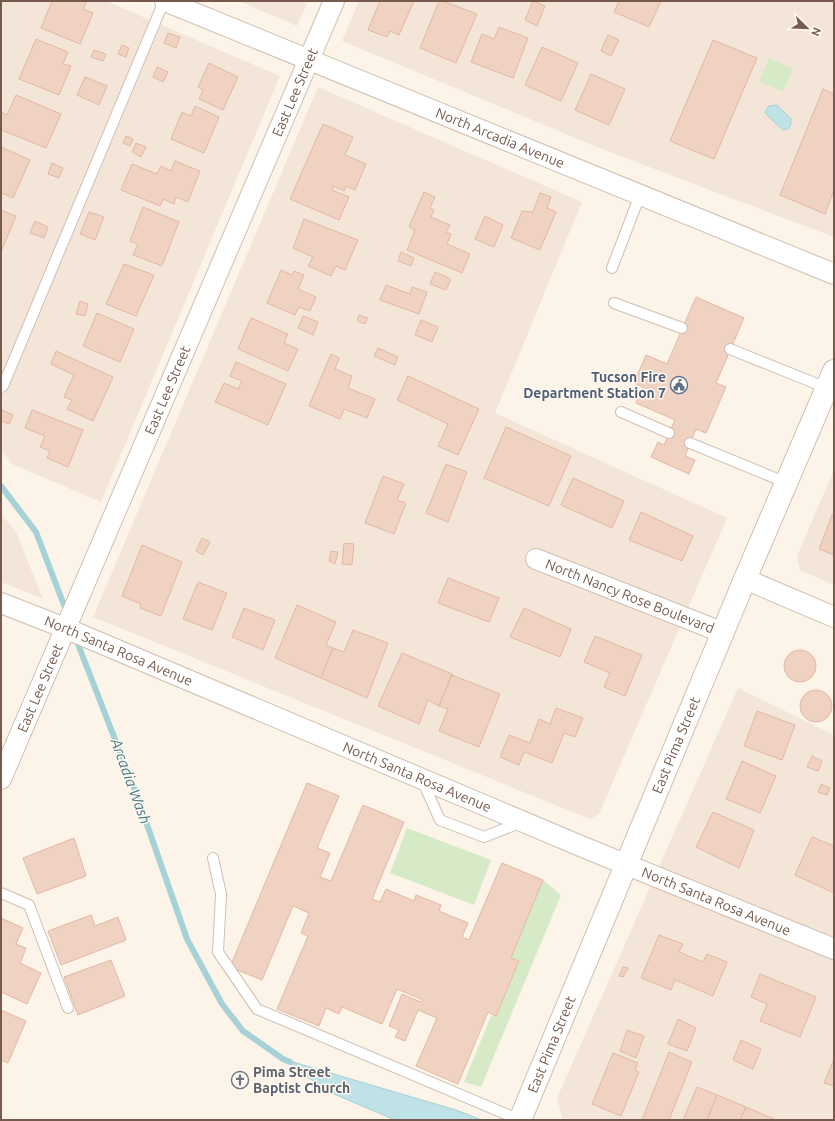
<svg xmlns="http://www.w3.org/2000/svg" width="835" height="1121" font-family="Ubuntu,sans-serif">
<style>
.residential{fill:#f3e6d8}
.green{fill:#d7eac8}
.water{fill:#bee2e5;stroke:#a5d1d7}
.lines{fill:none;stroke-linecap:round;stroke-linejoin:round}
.stream{stroke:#a5d1d7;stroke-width:6}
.building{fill:#f0d2c2;stroke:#e2b8a3}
.lane-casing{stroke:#d0beb1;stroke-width:12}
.street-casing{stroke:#d0beb1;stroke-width:22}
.secondary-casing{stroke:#d3bdaf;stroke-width:24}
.lane{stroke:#fff;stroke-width:10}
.street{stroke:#fff;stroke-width:20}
.secondary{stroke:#fff;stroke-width:22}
.labels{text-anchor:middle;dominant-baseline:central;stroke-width:3;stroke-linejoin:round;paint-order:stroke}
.street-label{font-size:14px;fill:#765a4d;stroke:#fef8f0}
.service-label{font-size:14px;font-weight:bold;fill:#4e5e75;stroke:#fef8f0;text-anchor:end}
.worship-label{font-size:14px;font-weight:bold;fill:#5b616d;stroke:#fef8f0;text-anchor:start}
.water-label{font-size:15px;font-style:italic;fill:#447a81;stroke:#fef8f0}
</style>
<rect width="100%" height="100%" fill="#fcf4e9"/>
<g class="residential">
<path d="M 1,1 L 106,1 L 280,76 L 101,502 L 12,464 L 1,450 Z"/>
<path d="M 239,1 L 308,1 L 297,26 Z"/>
<path d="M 359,1 L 834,1 L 834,237 L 602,149 L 342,41 Z"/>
<path d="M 318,87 L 582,202 L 495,413 L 727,518 L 599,814 L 590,819 L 93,617 Z"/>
<path d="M 834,470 L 834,585 L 800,570 L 797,556 Z"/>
<path d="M 1,514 L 16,532 L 43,599 L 1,582 Z"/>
<path d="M 738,688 L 834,735 L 834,1120 L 563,1120 L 557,1098 Z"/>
</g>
<g class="green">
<path d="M 769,58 L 793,69 L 783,92 L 759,81 Z"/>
<path d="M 407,828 L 491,860 L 474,905 L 390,873 Z"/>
<path d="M 543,880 L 561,895 L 481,1087 L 464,1082 L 491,1016 L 496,1015 L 519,961 L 511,958 Z"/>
</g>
<g class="water">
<path d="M 777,105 L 791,119 L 791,124 L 789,128 L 783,130 L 769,117 L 765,112 L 769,106 Z"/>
<path d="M 283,1059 L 456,1110 L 482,1120 L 395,1120 L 327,1091 Z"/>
</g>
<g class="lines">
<g class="stream">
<path d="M 1,486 L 36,532 L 67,613"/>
<path d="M 76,639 L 137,796 L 187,939 L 222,1004 L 243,1031 L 283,1059 L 290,1062"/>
</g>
</g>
<g class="building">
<path d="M 52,1 L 87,1 L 83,9 L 93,13 L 80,44 L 41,28 Z"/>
<path d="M 380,1 L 414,1 L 399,35 L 390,31 L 387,37 L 368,30 Z"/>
<path d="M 439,1 L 443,1 L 477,14 L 456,63 L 420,48 Z"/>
<path d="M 533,1 L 545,6 L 537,26 L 525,20 Z"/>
<path d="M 619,1 L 661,1 L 649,27 L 614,12 Z"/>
<path d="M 499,27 L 528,38 L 513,78 L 471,62 L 482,34 L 494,39 Z"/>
<path d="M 168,33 L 180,37 L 176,48 L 164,43 Z"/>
<path d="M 608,35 L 619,40 L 611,56 L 601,51 Z"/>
<path d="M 36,39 L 68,52 L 63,64 L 71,66 L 59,95 L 19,79 Z"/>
<path d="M 713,40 L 757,58 L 714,159 L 670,141 Z"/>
<path d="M 122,45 L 129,48 L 126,57 L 118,54 Z"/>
<path d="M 542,47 L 578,63 L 561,101 L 525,85 Z"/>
<path d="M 94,50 L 106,54 L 103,61 L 91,57 Z"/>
<path d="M 209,63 L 238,77 L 223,110 L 199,99 L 203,90 L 198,87 Z"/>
<path d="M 157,67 L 168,72 L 163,82 L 153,77 Z"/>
<path d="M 591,74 L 625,89 L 609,125 L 575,110 Z"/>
<path d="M 85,77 L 107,86 L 99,105 L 77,95 Z"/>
<path d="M 823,89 L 834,94 L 834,190 L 825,214 L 780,195 Z"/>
<path d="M 16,95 L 61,114 L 46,148 L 1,130 L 1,112 L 7,115 Z"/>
<path d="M 195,106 L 219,117 L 204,153 L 171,139 L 182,112 L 191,116 Z"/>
<path d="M 323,124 L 353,137 L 345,155 L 366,164 L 355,190 L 346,186 L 344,191 L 333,186 L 332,190 L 349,197 L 339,220 L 290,199 Z"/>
<path d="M 126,136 L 133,139 L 130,146 L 123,143 Z"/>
<path d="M 136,143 L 146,147 L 141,157 L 132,152 Z"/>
<path d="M 1,147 L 30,160 L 13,198 L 1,193 Z"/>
<path d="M 175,161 L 200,171 L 188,202 L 176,197 L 174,204 L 163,199 L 160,206 L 121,190 L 132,164 L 157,174 L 161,166 L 171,171 Z"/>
<path d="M 52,163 L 63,168 L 59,178 L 48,174 Z"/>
<path d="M 424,192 L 435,197 L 430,208 L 434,210 L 431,217 L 450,225 L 446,232 L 451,234 L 447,244 L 470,254 L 462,273 L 407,250 L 415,230 L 409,227 Z"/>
<path d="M 540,193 L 551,197 L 547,208 L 556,212 L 540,250 L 511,238 L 522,211 L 533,212 Z"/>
<path d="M 143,207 L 179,222 L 162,266 L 133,255 L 138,244 L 130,241 Z"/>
<path d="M 1,210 L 16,216 L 1,252 Z"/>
<path d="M 89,212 L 104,217 L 95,240 L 80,234 Z"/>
<path d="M 485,216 L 503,225 L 494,247 L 475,239 Z"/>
<path d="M 304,219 L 358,240 L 345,270 L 336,266 L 331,276 L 308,266 L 313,257 L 293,248 Z"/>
<path d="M 35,221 L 48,227 L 44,238 L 30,233 Z"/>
<path d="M 401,252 L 414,258 L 411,266 L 398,261 Z"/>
<path d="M 124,264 L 154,275 L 136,316 L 106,304 Z"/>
<path d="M 281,270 L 292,275 L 294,271 L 304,275 L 298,289 L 316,297 L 310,311 L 299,307 L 295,315 L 267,303 Z"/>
<path d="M 435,272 L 451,279 L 446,290 L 430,284 Z"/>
<path d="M 386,285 L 410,294 L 412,287 L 427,292 L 419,314 L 380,300 Z"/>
<path d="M 696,297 L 744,318 L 716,383 L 726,387 L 706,433 L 696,429 L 685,456 L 695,460 L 689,474 L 651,457 L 658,442 L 664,445 L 675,420 L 636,403 L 643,387 L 634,383 L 646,355 L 667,364 Z"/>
<path d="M 80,301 L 88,304 L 85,316 L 76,314 Z"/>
<path d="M 97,313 L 134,329 L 120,362 L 83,346 Z"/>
<path d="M 359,315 L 368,318 L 365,324 L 357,321 Z"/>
<path d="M 303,316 L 318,322 L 313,335 L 298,328 Z"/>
<path d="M 251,318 L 288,334 L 284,343 L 298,349 L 288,371 L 238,349 Z"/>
<path d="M 421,320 L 438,327 L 432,342 L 415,335 Z"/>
<path d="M 378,348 L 398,357 L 395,365 L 374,356 Z"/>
<path d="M 56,351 L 113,377 L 93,421 L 67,409 L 72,400 L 64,397 L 74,375 L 51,364 Z"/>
<path d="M 331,354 L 339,358 L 335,369 L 352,376 L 348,388 L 375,399 L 367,418 L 344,409 L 340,419 L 309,406 Z"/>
<path d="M 236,362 L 286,384 L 268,425 L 215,402 L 224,383 L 238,389 L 242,381 L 230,376 Z"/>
<path d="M 408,376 L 479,409 L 458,455 L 438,446 L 448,424 L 397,400 Z"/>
<path d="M 2,410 L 13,415 L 9,424 L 1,421 Z"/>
<path d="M 32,410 L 83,430 L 68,467 L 47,458 L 50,451 L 40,447 L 45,436 L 25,428 Z"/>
<path d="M 506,427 L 571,456 L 549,506 L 484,478 Z"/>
<path d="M 446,464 L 467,472 L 448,522 L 426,513 Z"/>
<path d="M 383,476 L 404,484 L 397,500 L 406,503 L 394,534 L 365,523 Z"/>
<path d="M 573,478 L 624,501 L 612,528 L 561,505 Z"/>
<path d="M 641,512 L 693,536 L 682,561 L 629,540 Z"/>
<path d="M 832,515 L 834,516 L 834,555 L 819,549 Z"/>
<path d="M 202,538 L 210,542 L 203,555 L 196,551 Z"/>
<path d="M 344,543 L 354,544 L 352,565 L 342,564 Z"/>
<path d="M 142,545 L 182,562 L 161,616 L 140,608 L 141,604 L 122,596 Z"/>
<path d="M 331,551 L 338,552 L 335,564 L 329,561 Z"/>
<path d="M 448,578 L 499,598 L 489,622 L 438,603 Z"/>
<path d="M 198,582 L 227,593 L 212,630 L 183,619 Z"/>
<path d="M 297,605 L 336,622 L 326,645 L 333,648 L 321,678 L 275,658 Z"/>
<path d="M 244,608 L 275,620 L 263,650 L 232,637 Z"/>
<path d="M 524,608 L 571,629 L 560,657 L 510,637 Z"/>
<path d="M 353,630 L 388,643 L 367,698 L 321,678 L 333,648 L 344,652 Z"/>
<path d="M 595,636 L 642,655 L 625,696 L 604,687 L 610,673 L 584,662 Z"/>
<circle cx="800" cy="666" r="16"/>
<path d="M 402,653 L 452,674 L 439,706 L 428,700 L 419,724 L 378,706 Z"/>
<path d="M 452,675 L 500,694 L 479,747 L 439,731 L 448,709 L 439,706 Z"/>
<circle cx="816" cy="706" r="16"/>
<path d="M 556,708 L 583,718 L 575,737 L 564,733 L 552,763 L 524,752 L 519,765 L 500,757 L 509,735 L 530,743 L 539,719 L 550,724 Z"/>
<path d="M 757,711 L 795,725 L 782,760 L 744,746 Z"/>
<path d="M 812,756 L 822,761 L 818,771 L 807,767 Z"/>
<path d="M 742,761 L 776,776 L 760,813 L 726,799 Z"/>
<path d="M 307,783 L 339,796 L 317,848 L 330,853 L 320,877 L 331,881 L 363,805 L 404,822 L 372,899 L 380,902 L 386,889 L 414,901 L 416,895 L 441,905 L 439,911 L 468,923 L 462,937 L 469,940 L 502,863 L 543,880 L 511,958 L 519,961 L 496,1016 L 488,1012 L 458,1084 L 416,1066 L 437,1018 L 418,1010 L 405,1041 L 395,1037 L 399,1030 L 389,1026 L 402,994 L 421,1002 L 423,1000 L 397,989 L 382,1024 L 342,1007 L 339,1014 L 326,1008 L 319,1026 L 277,1009 L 308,936 L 301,933 L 309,913 L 293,906 L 262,980 L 230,967 Z"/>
<path d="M 821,784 L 830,788 L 827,795 L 818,792 Z"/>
<path d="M 713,812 L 754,830 L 739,868 L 696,847 Z"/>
<path d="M 812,837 L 834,846 L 834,893 L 795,875 Z"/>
<path d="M 74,838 L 86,876 L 37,894 L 23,858 Z"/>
<path d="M 91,915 L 95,926 L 118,917 L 126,940 L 61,965 L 48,931 Z"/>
<path d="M 1,918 L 23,928 L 16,944 L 26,948 L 20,963 L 41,973 L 27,1004 L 1,992 Z"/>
<path d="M 659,935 L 683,944 L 679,952 L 703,962 L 707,954 L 727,962 L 713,996 L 675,980 L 671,990 L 641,978 Z"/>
<path d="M 111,960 L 125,996 L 78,1015 L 64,977 Z"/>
<path d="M 623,967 L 628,968 L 623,977 L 619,976 Z"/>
<path d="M 760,974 L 816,997 L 800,1037 L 760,1021 L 767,1004 L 751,997 Z"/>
<path d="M 1,1010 L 26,1021 L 8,1063 L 1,1060 Z"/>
<path d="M 678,1019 L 696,1028 L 687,1051 L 668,1044 Z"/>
<path d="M 627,1030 L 644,1036 L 636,1058 L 620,1051 Z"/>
<path d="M 741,1040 L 761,1049 L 753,1069 L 733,1060 Z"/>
<path d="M 669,1052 L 692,1062 L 669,1120 L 642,1120 Z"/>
<path d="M 613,1053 L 638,1063 L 635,1070 L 639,1072 L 621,1116 L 592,1104 Z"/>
<path d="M 834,1059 L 834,1086 L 824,1083 Z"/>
<path d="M 697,1087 L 717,1095 L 707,1120 L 683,1120 Z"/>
<path d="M 717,1095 L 746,1107 L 740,1120 L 707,1120 Z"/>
<path d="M 746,1107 L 774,1119 L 773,1120 L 740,1120 Z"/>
</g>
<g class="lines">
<g class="lane-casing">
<g id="lane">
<path d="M 612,268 L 640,195"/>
<path d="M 614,303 L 682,328"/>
<path d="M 730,349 L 827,388"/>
<path d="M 1,387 L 3,386 L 164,1"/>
<path d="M 621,412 L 669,433"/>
<path d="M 690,443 L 787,483"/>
<path d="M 422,780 L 440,820 L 484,837 L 522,822"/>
<path d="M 213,858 L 221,894 L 218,952 L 257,1009 L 520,1120"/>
<path d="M 1,893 L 29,905 L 68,1008"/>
</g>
</g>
<g class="street-casing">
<g id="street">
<path id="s1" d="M 165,1 L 834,274"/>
<path id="s2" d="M 536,559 L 724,633"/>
<path d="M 745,579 L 834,617"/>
<path id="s3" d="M 1,603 L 65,628 L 583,847 L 834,949"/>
<path id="s4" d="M 1,779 L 334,1"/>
</g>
</g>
<g class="secondary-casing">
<g id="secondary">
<path id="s5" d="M 520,1120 L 745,579 L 834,371"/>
</g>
</g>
<use href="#lane" class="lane"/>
<use href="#street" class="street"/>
<use href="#secondary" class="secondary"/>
</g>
<defs>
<g id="civic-ring" transform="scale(0.9)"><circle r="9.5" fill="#fef8f0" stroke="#5c6f8a" stroke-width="1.5"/><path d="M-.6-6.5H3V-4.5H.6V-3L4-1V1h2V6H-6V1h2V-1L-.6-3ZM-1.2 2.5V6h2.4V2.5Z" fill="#5c6f8a"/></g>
<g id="church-ring" transform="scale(0.9)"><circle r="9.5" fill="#fef8f0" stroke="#6b7280" stroke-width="1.5"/><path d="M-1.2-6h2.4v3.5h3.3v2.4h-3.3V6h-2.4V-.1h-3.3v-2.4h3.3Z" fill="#6b7280"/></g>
</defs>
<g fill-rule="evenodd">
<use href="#civic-ring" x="679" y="385"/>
<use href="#church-ring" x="240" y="1080"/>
</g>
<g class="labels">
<g class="street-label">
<text stroke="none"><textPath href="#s4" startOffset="747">East Lee Street</textPath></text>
<text stroke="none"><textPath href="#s1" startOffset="362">North Arcadia Avenue</textPath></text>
<text stroke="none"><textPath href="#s4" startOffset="423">East Lee Street</textPath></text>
<text stroke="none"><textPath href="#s2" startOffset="101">North Nancy Rose Boulevard</textPath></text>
<text stroke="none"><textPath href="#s3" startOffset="127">North Santa Rosa Avenue</textPath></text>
<text stroke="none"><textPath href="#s4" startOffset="99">East Lee Street</textPath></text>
<text stroke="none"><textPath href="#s5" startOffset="406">East Pima Street</textPath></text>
<text stroke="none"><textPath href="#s3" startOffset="451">North Santa Rosa Avenue</textPath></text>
<text stroke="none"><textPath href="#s3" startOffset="775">North Santa Rosa Avenue</textPath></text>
<text stroke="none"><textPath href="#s5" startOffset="82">East Pima Street</textPath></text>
</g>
<g class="service-label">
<text x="666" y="377">Tucson Fire<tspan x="666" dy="16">Department Station 7</tspan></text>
</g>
<g class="worship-label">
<text x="253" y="1072">Pima Street<tspan x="253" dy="16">Baptist Church</tspan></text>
</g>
<g class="water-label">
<text transform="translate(131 781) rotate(70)">Arcadia Wash</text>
</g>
</g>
<rect width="835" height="1121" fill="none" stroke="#765a4d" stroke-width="4"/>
<g transform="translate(807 28) rotate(113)" stroke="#fef8f0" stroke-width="3" paint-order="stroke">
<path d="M0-3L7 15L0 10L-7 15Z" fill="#765a4d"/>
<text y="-6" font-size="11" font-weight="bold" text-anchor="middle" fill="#765a4d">N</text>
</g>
</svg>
